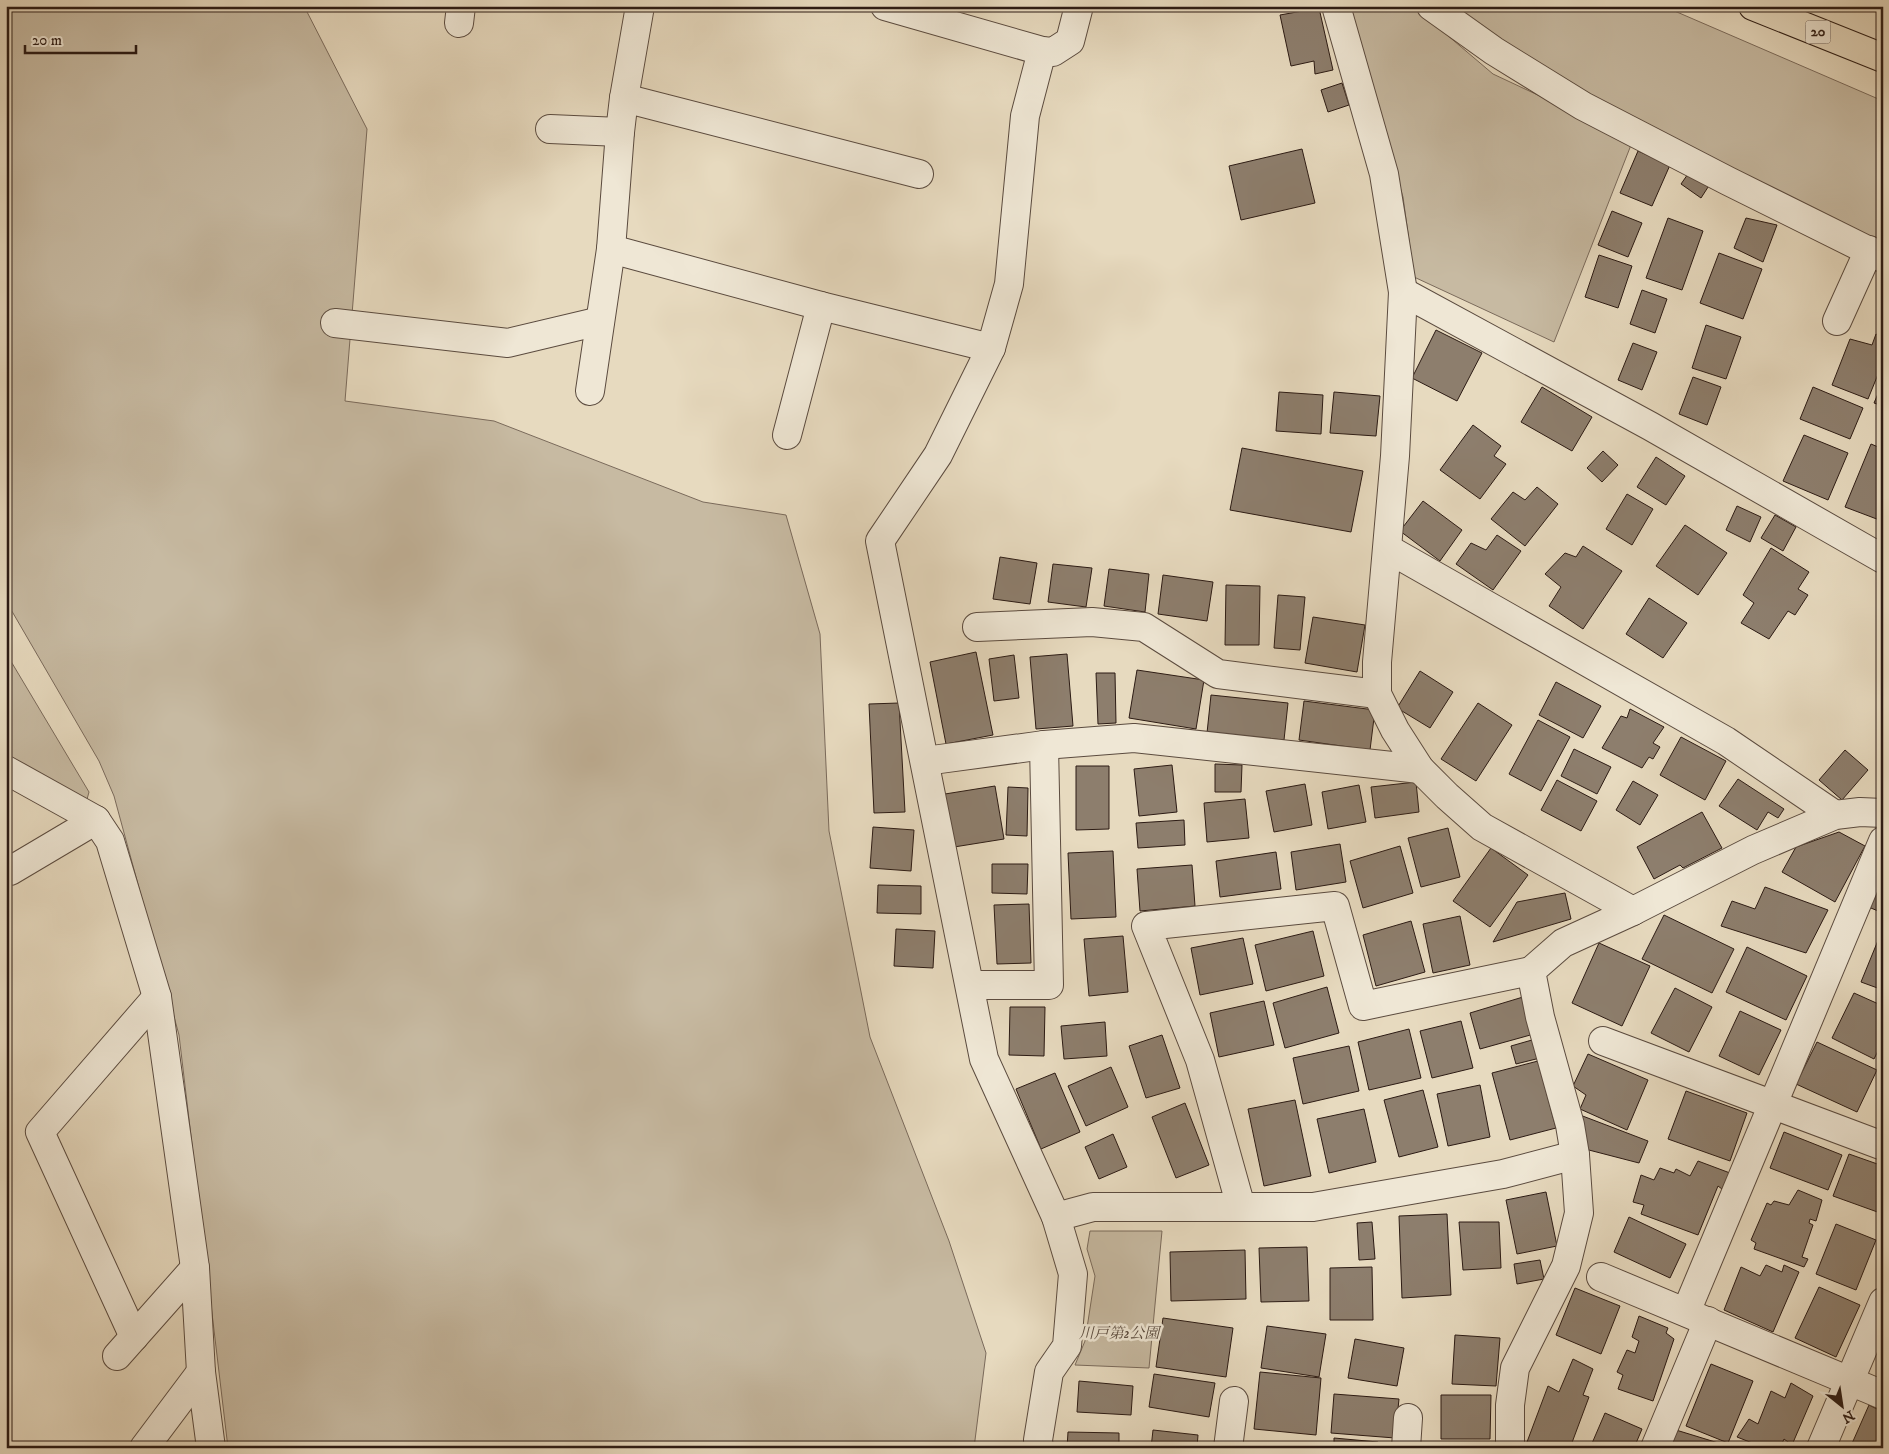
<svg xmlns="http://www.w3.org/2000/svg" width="1889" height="1454" font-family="'IM FELL DW Pica','Noto Serif JP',serif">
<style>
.green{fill:#c7baa2;stroke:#7a6a5b}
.building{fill:#8d7e6d;stroke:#2c1b14}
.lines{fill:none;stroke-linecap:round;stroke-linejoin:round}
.minor-casing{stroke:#5b4b3f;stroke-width:30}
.primary-casing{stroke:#2c1b14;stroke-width:30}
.minor{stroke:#efe7d5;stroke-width:28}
.primary{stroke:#e7dabf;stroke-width:28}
.labels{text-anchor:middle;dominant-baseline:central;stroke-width:5;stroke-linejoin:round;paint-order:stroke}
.shield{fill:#efe7d5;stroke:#66584e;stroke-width:1}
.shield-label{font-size:14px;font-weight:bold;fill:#2c1b14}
.park-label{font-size:15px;font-style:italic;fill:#5a4b3f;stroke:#efe7d5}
</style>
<rect width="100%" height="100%" fill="#e7dabf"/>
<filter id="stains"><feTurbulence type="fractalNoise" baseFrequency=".004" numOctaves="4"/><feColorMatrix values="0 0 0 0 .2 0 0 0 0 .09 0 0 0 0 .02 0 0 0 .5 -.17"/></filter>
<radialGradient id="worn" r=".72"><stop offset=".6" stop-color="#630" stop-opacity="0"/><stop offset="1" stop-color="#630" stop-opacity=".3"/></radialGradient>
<g class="green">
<path d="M 6,6 L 304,6 L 367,129 L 345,401 L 494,421 L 703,502 L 786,515 L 820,634 L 829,831 L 870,1037 L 949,1241 L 986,1353 L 974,1448 L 228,1448 L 179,1035 L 114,796 L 99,761 L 6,601 Z"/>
<path d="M 1349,6 L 1399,6 L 1420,12 L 1493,74 L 1574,112 L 1631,145 L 1554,342 L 1414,277 L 1403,197 L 1373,98 Z"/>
<path d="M 1453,6 L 1663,6 L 1883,101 L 1883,244 L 1634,121 L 1499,41 Z"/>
<path d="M 6,653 L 89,792 L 86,803 L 6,760 Z"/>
<path d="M 1090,1231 L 1162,1231 L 1149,1368 L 1075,1365 L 1085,1341 L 1095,1276 L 1087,1249 Z"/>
</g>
<g class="building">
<path d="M 1319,8 L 1333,70 L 1315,74 L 1314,61 L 1291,66 L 1280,15 Z"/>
<path d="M 1342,83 L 1349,105 L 1328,112 L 1321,90 Z"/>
<path d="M 1302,149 L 1315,203 L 1241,220 L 1229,166 Z"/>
<path d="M 1638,151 L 1670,165 L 1652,206 L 1620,193 Z"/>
<path d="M 1690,171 L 1710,184 L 1701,198 L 1681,184 Z"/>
<path d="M 1612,211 L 1642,223 L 1628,257 L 1598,245 Z"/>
<path d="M 1668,218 L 1703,231 L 1682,290 L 1646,278 Z"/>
<path d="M 1746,218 L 1777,225 L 1763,262 L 1734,248 Z"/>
<path d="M 1719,253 L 1762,269 L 1743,319 L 1700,303 Z"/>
<path d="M 1599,255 L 1632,266 L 1618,308 L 1585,297 Z"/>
<path d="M 1642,290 L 1667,299 L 1655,333 L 1630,324 Z"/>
<path d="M 1706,325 L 1741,337 L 1726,379 L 1692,368 Z"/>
<path d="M 1436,330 L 1482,353 L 1457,401 L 1412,378 Z"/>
<path d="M 1876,334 L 1883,338 L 1883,362 L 1868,399 L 1832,385 L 1850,339 L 1872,345 Z"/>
<path d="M 1633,343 L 1657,352 L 1642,390 L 1618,380 Z"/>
<path d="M 1693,377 L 1721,387 L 1707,425 L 1679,414 Z"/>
<path d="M 1883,382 L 1883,412 L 1879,411 L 1880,405 L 1874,403 Z"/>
<path d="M 1542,387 L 1592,417 L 1572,451 L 1521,422 Z"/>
<path d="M 1813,387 L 1863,408 L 1850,439 L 1800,419 Z"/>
<path d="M 1279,392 L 1323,395 L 1321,434 L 1276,431 Z"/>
<path d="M 1334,392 L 1380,396 L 1376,436 L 1330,433 Z"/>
<path d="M 1473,425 L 1501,446 L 1494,456 L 1506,464 L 1480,499 L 1440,470 Z"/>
<path d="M 1804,435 L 1848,453 L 1828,500 L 1783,481 Z"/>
<path d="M 1871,444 L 1883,449 L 1882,521 L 1845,507 Z"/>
<path d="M 1242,448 L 1363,471 L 1351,532 L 1230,510 Z"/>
<path d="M 1603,451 L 1618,465 L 1602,482 L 1587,468 Z"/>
<path d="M 1656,457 L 1685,476 L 1666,505 L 1637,487 Z"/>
<path d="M 1537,487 L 1558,504 L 1525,546 L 1491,519 L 1513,492 L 1525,500 Z"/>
<path d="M 1627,494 L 1653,509 L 1632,545 L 1606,529 Z"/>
<path d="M 1423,501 L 1462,530 L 1440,561 L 1400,531 Z"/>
<path d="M 1737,506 L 1761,517 L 1750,542 L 1726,530 Z"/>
<path d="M 1775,515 L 1796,527 L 1783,551 L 1761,538 Z"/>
<path d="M 1685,525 L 1727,553 L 1698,595 L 1656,566 Z"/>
<path d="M 1497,535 L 1521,551 L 1493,590 L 1456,564 L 1471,543 L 1486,550 Z"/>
<path d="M 1583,546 L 1622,571 L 1583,629 L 1549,606 L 1561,587 L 1545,574 L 1565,553 L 1576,557 Z"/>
<path d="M 1771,548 L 1809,572 L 1798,589 L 1808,595 L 1795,615 L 1788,611 L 1769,639 L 1741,623 L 1754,603 L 1743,595 Z"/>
<path d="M 1000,557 L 1037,563 L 1030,604 L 993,599 Z"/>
<path d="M 1053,564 L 1092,568 L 1086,607 L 1048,602 Z"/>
<path d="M 1109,569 L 1149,574 L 1145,612 L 1104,606 Z"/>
<path d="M 1163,575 L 1213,582 L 1207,621 L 1158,614 Z"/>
<path d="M 1226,585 L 1260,586 L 1259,645 L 1225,645 Z"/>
<path d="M 1278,595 L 1305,597 L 1300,650 L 1274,648 Z"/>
<path d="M 1649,598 L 1687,623 L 1663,658 L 1626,634 Z"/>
<path d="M 1313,617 L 1365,625 L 1357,672 L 1305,663 Z"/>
<path d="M 976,652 L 993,735 L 946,744 L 930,662 Z"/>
<path d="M 1067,654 L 1073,726 L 1036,729 L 1030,657 Z"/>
<path d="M 1014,655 L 1019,698 L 994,701 L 989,659 Z"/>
<path d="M 1137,670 L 1204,680 L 1196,729 L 1129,718 Z"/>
<path d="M 1420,671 L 1453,692 L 1430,728 L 1397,708 Z"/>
<path d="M 1096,673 L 1115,673 L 1116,723 L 1098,724 Z"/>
<path d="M 1556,682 L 1601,706 L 1583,738 L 1539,715 Z"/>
<path d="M 1211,695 L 1288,703 L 1284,740 L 1207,733 Z"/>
<path d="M 1304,701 L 1375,710 L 1370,750 L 1299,740 Z"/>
<path d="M 899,703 L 905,812 L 874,813 L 869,704 Z"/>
<path d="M 1478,703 L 1512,725 L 1476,781 L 1441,759 Z"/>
<path d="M 1630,709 L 1664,727 L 1653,743 L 1660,747 L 1653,759 L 1649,757 L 1642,768 L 1602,748 L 1621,716 L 1627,718 Z"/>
<path d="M 1538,720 L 1570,737 L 1541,791 L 1509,774 Z"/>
<path d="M 1681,737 L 1726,761 L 1705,800 L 1660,775 Z"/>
<path d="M 1574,749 L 1611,767 L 1597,794 L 1561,776 Z"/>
<path d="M 1845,750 L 1868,770 L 1842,800 L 1819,780 Z"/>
<path d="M 1215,764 L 1242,765 L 1241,792 L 1215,792 Z"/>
<path d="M 1172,765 L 1177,812 L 1139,816 L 1134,769 Z"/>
<path d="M 1076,766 L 1109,766 L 1109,829 L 1076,830 Z"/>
<path d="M 1738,779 L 1784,809 L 1778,818 L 1768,812 L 1757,830 L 1719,806 Z"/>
<path d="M 1557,780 L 1597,801 L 1581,831 L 1541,810 Z"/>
<path d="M 1633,781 L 1658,795 L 1640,825 L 1616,810 Z"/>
<path d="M 1416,782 L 1419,812 L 1375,818 L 1371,787 Z"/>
<path d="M 1305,784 L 1312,825 L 1274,832 L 1266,791 Z"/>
<path d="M 1359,785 L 1366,822 L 1328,829 L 1322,792 Z"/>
<path d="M 995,786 L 1004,839 L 954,847 L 945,794 Z"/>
<path d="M 1008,787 L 1028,788 L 1027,836 L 1006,835 Z"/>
<path d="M 1245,799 L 1249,838 L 1207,842 L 1204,803 Z"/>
<path d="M 1702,812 L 1722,848 L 1683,868 L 1680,865 L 1654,879 L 1637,847 Z"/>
<path d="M 1184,820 L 1185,845 L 1138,848 L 1136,823 Z"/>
<path d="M 873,827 L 914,830 L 911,871 L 870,868 Z"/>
<path d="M 1448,828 L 1460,877 L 1421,887 L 1408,838 Z"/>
<path d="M 1839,832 L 1865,846 L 1835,902 L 1782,872 L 1796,847 Z"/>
<path d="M 1340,844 L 1346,882 L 1296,890 L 1291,852 Z"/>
<path d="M 1400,846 L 1413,893 L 1363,908 L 1350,861 Z"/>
<path d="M 1491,848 L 1528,875 L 1490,927 L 1453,901 Z"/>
<path d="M 1113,851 L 1116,917 L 1071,919 L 1068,853 Z"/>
<path d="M 1276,852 L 1281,889 L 1220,897 L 1216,861 Z"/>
<path d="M 992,864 L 1028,864 L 1027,894 L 992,893 Z"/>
<path d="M 1192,865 L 1195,906 L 1140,911 L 1137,869 Z"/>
<path d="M 1879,883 L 1883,884 L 1883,913 L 1866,906 Z"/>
<path d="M 878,885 L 921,886 L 921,914 L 877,913 Z"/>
<path d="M 1765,887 L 1828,910 L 1806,953 L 1721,926 L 1732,901 L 1755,909 Z"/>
<path d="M 1565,893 L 1571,919 L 1493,942 L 1517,902 Z"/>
<path d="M 1029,904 L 1031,963 L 997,964 L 994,905 Z"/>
<path d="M 1664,915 L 1734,949 L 1712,993 L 1642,959 Z"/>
<path d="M 1460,916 L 1470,965 L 1433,973 L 1423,924 Z"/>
<path d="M 1411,921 L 1425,972 L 1376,986 L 1363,935 Z"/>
<path d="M 896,929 L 935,931 L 933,968 L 894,966 Z"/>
<path d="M 1313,931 L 1324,976 L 1266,991 L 1255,945 Z"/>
<path d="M 1123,936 L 1128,992 L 1089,996 L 1084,939 Z"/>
<path d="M 1243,938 L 1253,984 L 1200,995 L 1191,948 Z"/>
<path d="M 1879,938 L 1883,939 L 1883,990 L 1861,982 Z"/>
<path d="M 1599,943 L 1650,966 L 1622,1026 L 1572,1003 Z"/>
<path d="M 1747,947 L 1807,976 L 1786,1020 L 1726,992 Z"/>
<path d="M 1327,987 L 1339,1033 L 1285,1048 L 1273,1003 Z"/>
<path d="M 1675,988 L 1712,1007 L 1689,1052 L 1651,1033 Z"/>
<path d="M 1854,993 L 1883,1006 L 1883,1041 L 1874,1059 L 1832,1038 Z"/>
<path d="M 1523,997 L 1534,1034 L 1480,1049 L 1470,1013 Z"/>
<path d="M 1264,1001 L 1274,1045 L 1219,1057 L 1210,1013 Z"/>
<path d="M 1010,1007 L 1045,1007 L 1044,1056 L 1009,1055 Z"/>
<path d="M 1740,1011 L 1781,1030 L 1759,1075 L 1719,1056 Z"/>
<path d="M 1461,1021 L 1473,1068 L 1432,1078 L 1420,1031 Z"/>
<path d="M 1105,1022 L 1107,1056 L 1064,1059 L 1061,1026 Z"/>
<path d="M 1409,1029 L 1421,1078 L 1369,1090 L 1358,1042 Z"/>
<path d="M 1162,1035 L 1180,1088 L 1146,1098 L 1129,1046 Z"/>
<path d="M 1539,1038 L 1544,1057 L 1516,1064 L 1511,1046 Z"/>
<path d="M 1817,1042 L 1877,1070 L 1857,1112 L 1796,1084 Z"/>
<path d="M 1349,1046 L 1359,1091 L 1303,1104 L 1293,1058 Z"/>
<path d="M 1588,1054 L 1648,1080 L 1627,1130 L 1580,1109 L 1586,1095 L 1573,1086 Z"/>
<path d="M 1538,1061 L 1556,1128 L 1510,1140 L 1492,1073 Z"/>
<path d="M 1111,1067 L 1128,1107 L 1086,1126 L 1068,1086 Z"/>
<path d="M 1055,1073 L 1080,1132 L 1041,1149 L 1016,1089 Z"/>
<path d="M 1480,1085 L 1490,1137 L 1448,1146 L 1437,1094 Z"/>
<path d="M 1423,1090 L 1438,1147 L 1399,1157 L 1384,1100 Z"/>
<path d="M 1686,1091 L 1747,1113 L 1730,1161 L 1668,1139 Z"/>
<path d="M 1295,1100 L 1311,1176 L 1264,1186 L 1248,1109 Z"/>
<path d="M 1185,1103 L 1209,1165 L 1176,1178 L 1152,1117 Z"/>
<path d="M 1364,1109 L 1376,1162 L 1329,1173 L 1317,1119 Z"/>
<path d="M 1580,1115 L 1648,1141 L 1639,1163 L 1585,1149 Z"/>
<path d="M 1784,1132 L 1842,1155 L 1828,1190 L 1770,1168 Z"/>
<path d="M 1113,1134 L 1127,1167 L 1099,1179 L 1085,1147 Z"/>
<path d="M 1849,1154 L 1883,1166 L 1883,1214 L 1833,1196 Z"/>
<path d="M 1698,1161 L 1730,1173 L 1722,1189 L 1718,1186 L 1698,1235 L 1641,1214 L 1644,1205 L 1633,1202 L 1641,1175 L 1654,1180 L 1660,1168 L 1674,1173 L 1676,1169 L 1690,1176 Z"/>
<path d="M 1798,1190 L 1822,1200 L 1816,1221 L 1810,1219 L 1809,1223 L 1813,1225 L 1802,1257 L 1808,1259 L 1804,1267 L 1754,1249 L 1756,1243 L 1751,1240 L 1767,1203 L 1771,1205 L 1774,1201 L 1789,1205 Z"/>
<path d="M 1546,1192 L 1557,1246 L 1517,1254 L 1506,1200 Z"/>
<path d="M 1447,1214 L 1451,1295 L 1402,1298 L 1399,1216 Z"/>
<path d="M 1629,1217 L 1686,1244 L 1670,1278 L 1614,1252 Z"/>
<path d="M 1372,1222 L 1375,1259 L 1359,1260 L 1357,1223 Z"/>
<path d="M 1459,1222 L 1499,1222 L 1501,1268 L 1463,1270 Z"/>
<path d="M 1836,1224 L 1876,1240 L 1856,1290 L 1816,1274 Z"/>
<path d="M 1307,1247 L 1309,1301 L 1261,1302 L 1259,1248 Z"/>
<path d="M 1245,1250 L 1246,1299 L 1171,1301 L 1170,1252 Z"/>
<path d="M 1540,1260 L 1544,1279 L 1517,1284 L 1514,1264 Z"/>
<path d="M 1766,1265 L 1782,1272 L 1784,1265 L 1799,1272 L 1773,1332 L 1724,1310 L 1741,1267 L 1760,1276 Z"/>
<path d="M 1372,1267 L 1373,1320 L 1330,1320 L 1330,1268 Z"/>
<path d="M 1819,1287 L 1860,1305 L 1836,1357 L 1795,1338 Z"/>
<path d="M 1575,1288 L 1620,1306 L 1601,1354 L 1556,1335 Z"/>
<path d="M 1639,1316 L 1668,1328 L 1666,1333 L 1674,1339 L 1653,1401 L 1618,1389 L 1623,1375 L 1617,1372 L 1627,1350 L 1635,1353 L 1639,1341 L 1632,1337 Z"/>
<path d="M 1163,1318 L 1233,1328 L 1226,1377 L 1156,1367 Z"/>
<path d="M 1267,1326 L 1326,1334 L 1319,1377 L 1261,1368 Z"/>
<path d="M 1455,1335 L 1500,1338 L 1496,1386 L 1452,1384 Z"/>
<path d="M 1355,1339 L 1404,1348 L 1397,1386 L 1348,1378 Z"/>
<path d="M 1573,1359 L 1593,1369 L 1583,1395 L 1589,1397 L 1570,1448 L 1537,1448 L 1527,1442 L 1548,1386 L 1559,1392 Z"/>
<path d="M 1711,1364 L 1753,1381 L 1728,1443 L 1686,1426 Z"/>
<path d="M 1260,1372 L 1321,1378 L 1316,1435 L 1254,1429 Z"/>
<path d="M 1154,1374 L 1215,1383 L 1209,1417 L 1149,1407 Z"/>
<path d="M 1079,1381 L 1133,1386 L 1131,1415 L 1077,1412 Z"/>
<path d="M 1791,1383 L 1813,1396 L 1792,1445 L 1784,1439 L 1780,1448 L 1765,1448 L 1737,1437 L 1749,1419 L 1758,1424 L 1771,1391 L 1785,1398 Z"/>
<path d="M 1334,1394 L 1399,1399 L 1395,1438 L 1331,1433 Z"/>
<path d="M 1441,1395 L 1491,1395 L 1490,1439 L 1441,1439 Z"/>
<path d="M 1869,1405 L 1883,1412 L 1883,1448 L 1850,1448 Z"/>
<path d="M 1605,1413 L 1642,1429 L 1634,1448 L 1590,1448 Z"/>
<path d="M 1153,1430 L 1198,1435 L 1197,1448 L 1151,1448 Z"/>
<path d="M 1676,1430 L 1725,1445 L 1724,1448 L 1671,1448 Z"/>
<path d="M 1068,1432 L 1119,1433 L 1119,1448 L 1067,1448 Z"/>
<path d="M 1334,1438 L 1378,1442 L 1377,1448 L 1334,1448 Z"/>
</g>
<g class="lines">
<g class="minor-casing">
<g id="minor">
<path d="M 885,6 L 1042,51 L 1053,52 L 1070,41 L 1079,6"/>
<path d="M 1336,6 L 1384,174 L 1403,292 L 1395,456 L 1377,662 L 1377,694 L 1395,730 L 1420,769 L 1447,796 L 1482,827 L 1633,911"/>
<path d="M 1431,6 L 1494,51 L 1583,106 L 1728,181 L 1883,258"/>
<path d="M 459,23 L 461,6"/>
<path d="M 624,98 L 919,174"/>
<path d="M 550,129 L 620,132"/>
<path d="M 611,249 L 821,306 L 991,348"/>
<path d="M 1403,292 L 1650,426 L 1883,559"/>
<path d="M 1837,321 L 1869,250"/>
<path d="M 335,323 L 508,343 L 600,321"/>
<path d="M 590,391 L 611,249 L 620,132 L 624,98 L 640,6"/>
<path d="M 787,435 L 821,306"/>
<path d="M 1388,549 L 1726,741 L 1835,815"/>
<path d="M 977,627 L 1092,622 L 1144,627 L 1218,674 L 1377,694"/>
<path d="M 925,761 L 1044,745 L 1134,738 L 1420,769"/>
<path d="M 6,770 L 96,820 L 110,841 L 157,997 L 195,1268 L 201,1372 L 211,1448"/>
<path d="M 10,871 L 96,820"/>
<path d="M 970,985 L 1049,985 L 1044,745"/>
<path d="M 1603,1041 L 1883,1146"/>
<path d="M 1241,1207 L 1200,1060 L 1146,926 L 1335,906 L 1363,1006 L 1531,971"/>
<path d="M 1056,1217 L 1093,1207 L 1313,1207 L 1503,1174 L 1575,1155"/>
<path d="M 1601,1277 L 1883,1395"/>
<path d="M 1686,1312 L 1883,841"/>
<path d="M 134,1337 L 40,1132 L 157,997"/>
<path d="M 117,1356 L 195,1268"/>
<path d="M 144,1448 L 201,1372"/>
<path d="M 1039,1448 L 1038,1440 L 1049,1372 L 1067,1346 L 1073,1274 L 1056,1217 L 984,1059 L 880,541 L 938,455 L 991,348 L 1009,284 L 1025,116 L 1042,51"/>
<path d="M 1228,1448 L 1234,1401"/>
<path d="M 1406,1448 L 1408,1418"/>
<path d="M 1510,1448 L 1510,1405 L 1515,1368 L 1566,1266 L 1579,1213 L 1575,1155 L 1570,1125 L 1540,1017 L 1531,971 L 1563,943 L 1633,911 L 1753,850 L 1835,815 L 1860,812 L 1883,813"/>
<path d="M 1655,1448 L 1708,1321"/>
<path d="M 1821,1448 L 1883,1302"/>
</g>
</g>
<g class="primary-casing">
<path id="primary" d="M 1753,6 L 1883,58"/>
</g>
<use href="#minor" class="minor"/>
<use href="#primary" class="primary"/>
</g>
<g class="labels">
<rect class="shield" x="1805.5" y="20.5" width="25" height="23" rx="4"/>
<g class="shield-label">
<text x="1818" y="32">20</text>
</g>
<g class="park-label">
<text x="1119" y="1333">川戸第2公園</text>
</g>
</g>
<rect width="1889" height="1454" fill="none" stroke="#e7dabf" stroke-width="25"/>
<rect x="8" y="8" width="1874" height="1439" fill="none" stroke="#2c1b14" stroke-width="2.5"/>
<rect x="12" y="12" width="1864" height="1429" fill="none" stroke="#2c1b14"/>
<g transform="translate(1842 1406) rotate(150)" stroke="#efe7d5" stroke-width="4" paint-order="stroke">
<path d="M0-4L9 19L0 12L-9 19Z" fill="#2c1b14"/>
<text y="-8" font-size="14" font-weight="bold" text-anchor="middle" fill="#2c1b14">N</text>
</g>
<path d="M25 45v8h111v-8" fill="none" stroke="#2c1b14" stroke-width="2.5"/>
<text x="32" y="45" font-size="15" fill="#2c1b14" stroke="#efe7d5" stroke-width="4" paint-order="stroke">20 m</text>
<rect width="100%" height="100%" filter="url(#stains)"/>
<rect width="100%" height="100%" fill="url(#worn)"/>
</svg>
